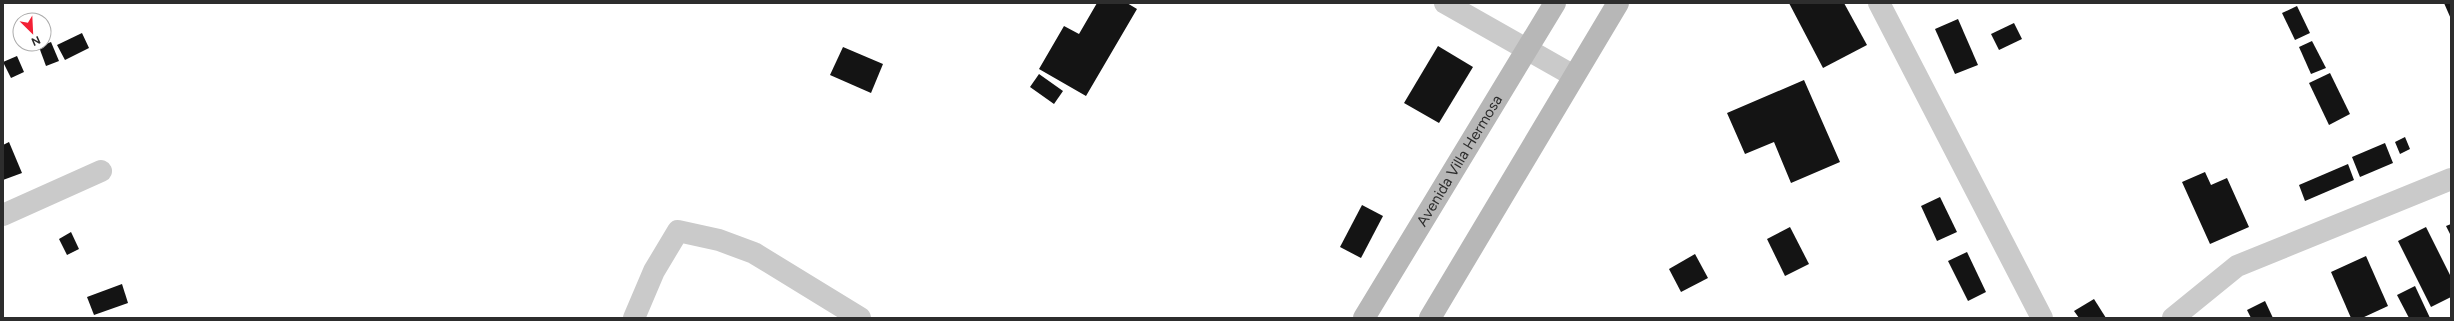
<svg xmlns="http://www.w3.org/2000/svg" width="2454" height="321" font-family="Figtree,sans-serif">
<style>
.building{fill:#141414}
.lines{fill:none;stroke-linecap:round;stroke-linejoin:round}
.street{stroke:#cacaca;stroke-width:22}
.secondary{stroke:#b7b7b7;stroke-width:22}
.labels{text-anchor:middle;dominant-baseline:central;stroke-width:4;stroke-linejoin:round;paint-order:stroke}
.street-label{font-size:15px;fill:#2d2d2d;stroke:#fff}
</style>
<rect width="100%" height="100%" fill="#fff"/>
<g class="building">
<path d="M 1097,3 L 1127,3 L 1137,9 L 1086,96 L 1039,69 L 1064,26 L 1079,34 Z"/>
<path d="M 1789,3 L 1844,3 L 1867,45 L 1823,68 Z"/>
<path d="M 2444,3 L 2451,3 L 2451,19 Z"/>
<path d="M 2297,6 L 2310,33 L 2295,40 L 2282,13 Z"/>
<path d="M 1958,19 L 1978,65 L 1955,74 L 1935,29 Z"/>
<path d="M 2014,23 L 2022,39 L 1999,50 L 1991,34 Z"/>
<path d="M 82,33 L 89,48 L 65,60 L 57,45 Z"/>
<path d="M 2312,41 L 2326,68 L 2311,74 L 2299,47 Z"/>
<path d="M 51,42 L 59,61 L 46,66 L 39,47 Z"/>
<path d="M 1438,46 L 1473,67 L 1439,123 L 1404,103 Z"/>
<path d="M 843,47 L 883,64 L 871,93 L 830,75 Z"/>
<path d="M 17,56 L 24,72 L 11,78 L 3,62 Z"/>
<path d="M 2330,73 L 2350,114 L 2329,125 L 2309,83 Z"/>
<path d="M 1039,74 L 1063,91 L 1054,104 L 1030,87 Z"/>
<path d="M 1804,80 L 1840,162 L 1791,183 L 1774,142 L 1745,154 L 1727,113 Z"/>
<path d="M 2405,137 L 2410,149 L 2400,154 L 2395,142 Z"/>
<path d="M 9,142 L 22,173 L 3,180 L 3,145 Z"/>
<path d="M 2385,143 L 2393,163 L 2360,177 L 2352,157 Z"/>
<path d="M 2348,164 L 2354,180 L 2305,201 L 2299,185 Z"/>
<path d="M 2205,172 L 2211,185 L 2227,178 L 2249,227 L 2210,244 L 2182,182 Z"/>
<path d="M 1940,197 L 1957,232 L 1937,241 L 1921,206 Z"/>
<path d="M 1362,205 L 1383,216 L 1361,258 L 1340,247 Z"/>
<path d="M 2451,224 L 2451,236 L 2446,226 Z"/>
<path d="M 1790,227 L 1809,264 L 1785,276 L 1767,239 Z"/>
<path d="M 2426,227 L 2451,277 L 2451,297 L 2431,307 L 2398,241 Z"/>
<path d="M 71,232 L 79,249 L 67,255 L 59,239 Z"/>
<path d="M 1967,252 L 1986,292 L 1968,301 L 1948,261 Z"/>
<path d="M 1695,254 L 1708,278 L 1681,292 L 1669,269 Z"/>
<path d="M 2366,256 L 2388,306 L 2362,318 L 2351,318 L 2331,272 Z"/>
<path d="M 122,284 L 128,303 L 94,315 L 87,297 Z"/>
<path d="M 2415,286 L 2430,318 L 2409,318 L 2397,295 Z"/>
<path d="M 2094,299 L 2106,318 L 2079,318 L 2074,311 Z"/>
<path d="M 2265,301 L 2273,318 L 2251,318 L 2247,310 Z"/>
</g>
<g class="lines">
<g class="street">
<path d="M 1445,3 L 1574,76"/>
<path d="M 1879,3 L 2042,318"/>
<path d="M 3,215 L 101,171"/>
<path d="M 634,318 L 654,271 L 678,231 L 719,240 L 754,253 L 860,318"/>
<path d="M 2173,318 L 2237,266 L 2451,179"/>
</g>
<g class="secondary">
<path id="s1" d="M 1364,318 L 1555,3"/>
<path d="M 1430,318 L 1618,3"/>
</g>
</g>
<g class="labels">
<g class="street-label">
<text stroke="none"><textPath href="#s1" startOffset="184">Avenida Villa Hermosa</textPath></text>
</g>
</g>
<rect width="2454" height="321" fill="none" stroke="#2d2d2d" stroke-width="8"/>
<g transform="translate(32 32) rotate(156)"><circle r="19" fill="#ffffff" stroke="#ababab"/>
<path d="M0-3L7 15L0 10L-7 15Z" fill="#f32035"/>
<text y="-6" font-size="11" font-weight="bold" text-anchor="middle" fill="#2d2d2d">N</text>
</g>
</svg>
